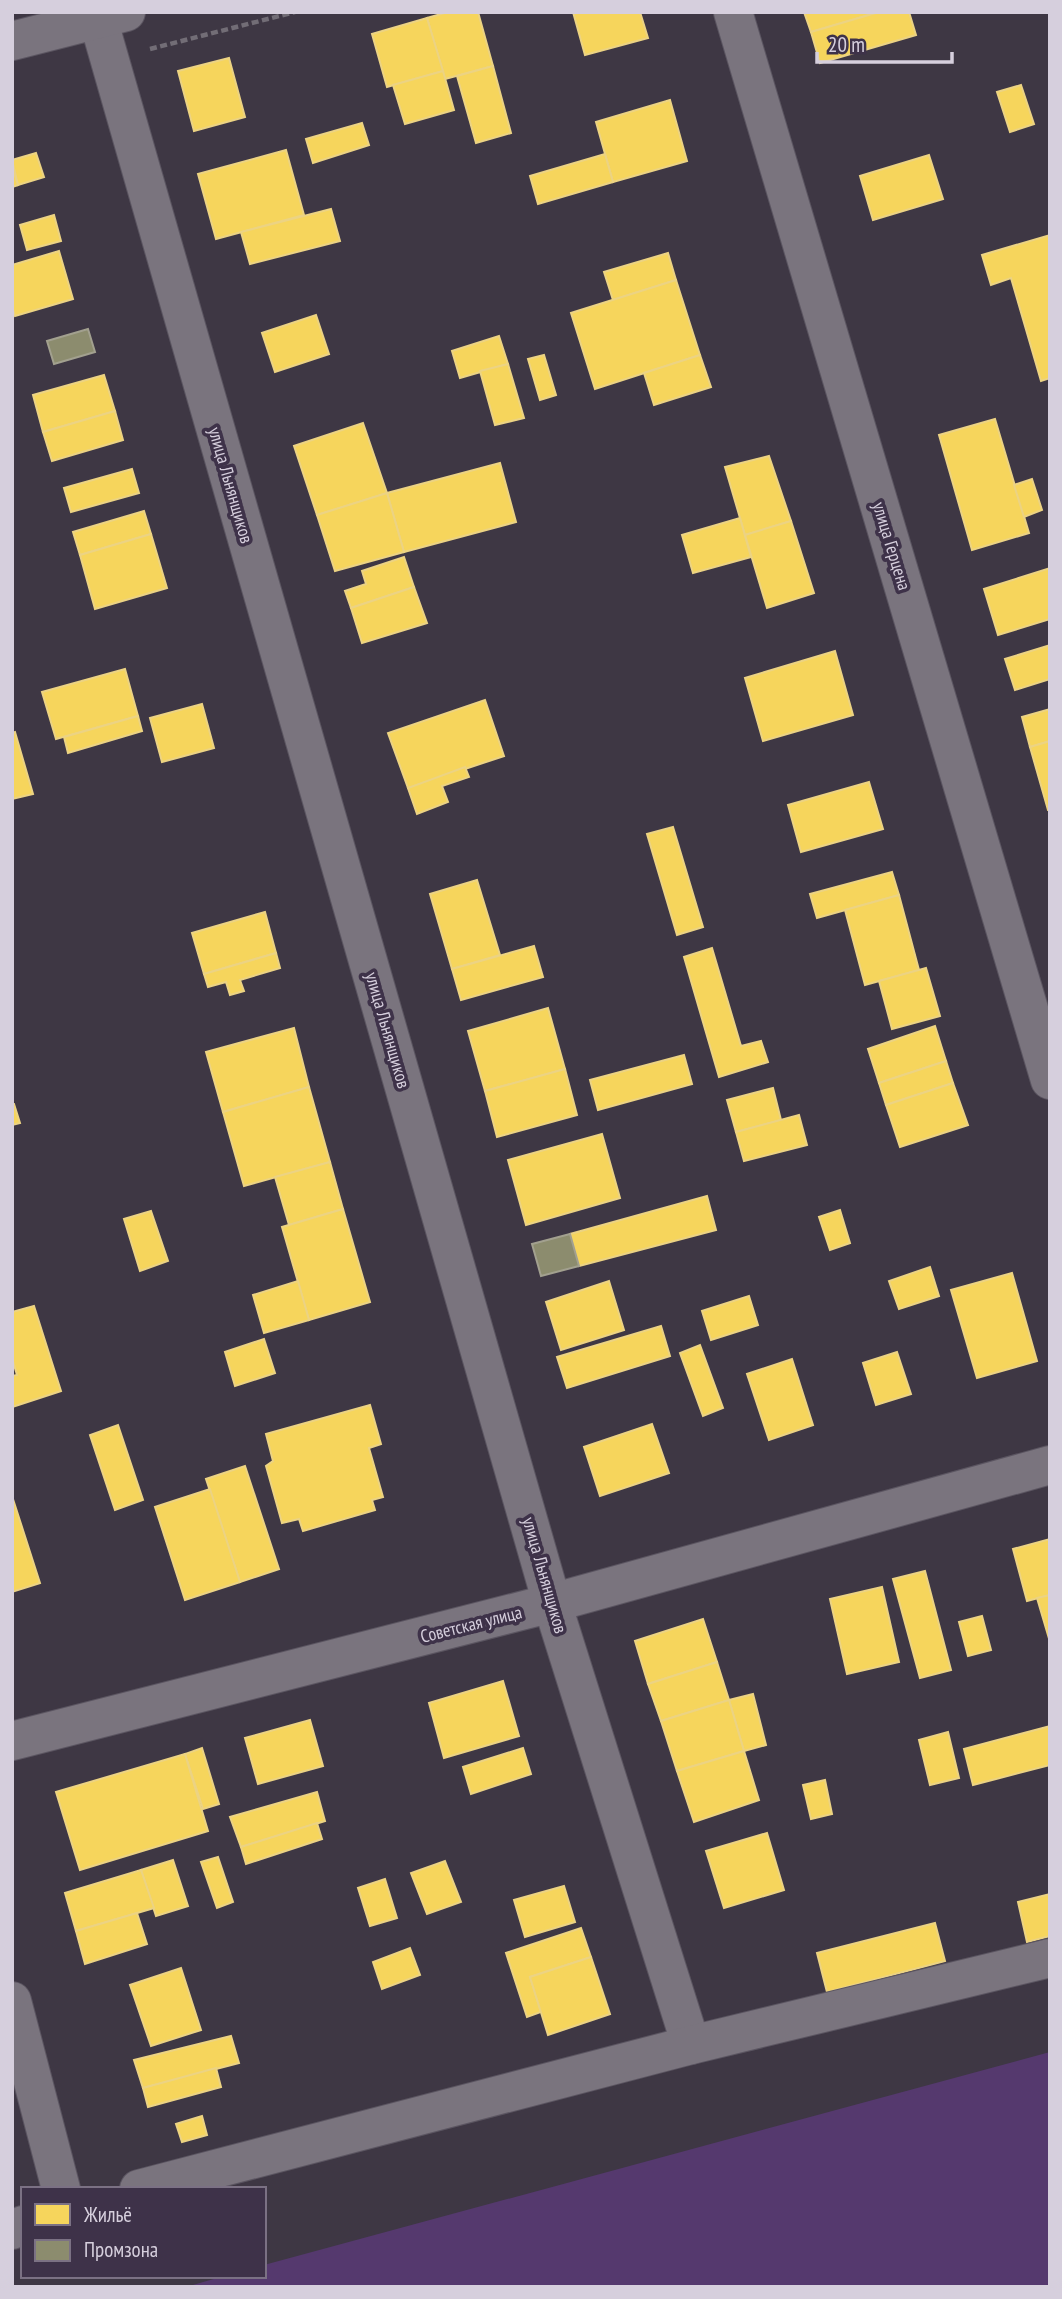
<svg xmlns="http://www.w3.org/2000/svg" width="1062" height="2299" font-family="'PT Sans Narrow',sans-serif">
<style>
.green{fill:#55396e}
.homes{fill:#f6d55c;stroke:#ecd383;stroke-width:2}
.industry{fill:#8c8c6e;stroke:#a2a08f;stroke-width:2}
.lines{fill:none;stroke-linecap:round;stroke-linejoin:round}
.minor-casing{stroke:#5b5561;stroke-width:40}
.path{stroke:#726d76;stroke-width:4.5;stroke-dasharray:7 3.5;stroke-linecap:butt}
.minor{stroke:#7a747e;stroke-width:38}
.labels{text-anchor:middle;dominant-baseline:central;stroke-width:7;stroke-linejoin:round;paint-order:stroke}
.street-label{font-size:18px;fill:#d6cfdd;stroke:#3e3249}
</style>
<rect width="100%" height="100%" fill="#3e3744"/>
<path class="green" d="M 1050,2052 L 1050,2287 L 186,2287 L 224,2276 L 264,2276 L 264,2265 Z"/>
<g class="homes">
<path d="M 448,12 L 478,12 L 493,66 L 445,79 L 427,18 Z"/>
<path d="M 573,12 L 640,12 L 648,38 L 585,55 Z"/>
<path d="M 804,12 L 879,12 L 811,32 Z"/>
<path d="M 879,12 L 909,12 L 916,35 L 820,63 L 811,32 Z"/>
<path d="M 427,18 L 443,71 L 387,87 L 372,34 Z"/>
<path d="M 229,58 L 245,117 L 194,131 L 178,71 Z"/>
<path d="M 493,66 L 511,133 L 476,143 L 457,76 Z"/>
<path d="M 443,71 L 454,110 L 405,124 L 393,85 Z"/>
<path d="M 1021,85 L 1034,124 L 1010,132 L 997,92 Z"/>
<path d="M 670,100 L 687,161 L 613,182 L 596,122 Z"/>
<path d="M 362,123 L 369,145 L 313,163 L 306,139 Z"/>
<path d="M 286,150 L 304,215 L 216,239 L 198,174 Z"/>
<path d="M 36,153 L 44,177 L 18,185 L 12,160 Z"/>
<path d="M 605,154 L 613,182 L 538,204 L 530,176 Z"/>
<path d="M 929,155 L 943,199 L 873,220 L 860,176 Z"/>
<path d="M 12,167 L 18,185 L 12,187 Z"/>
<path d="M 331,209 L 340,241 L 250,264 L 241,232 Z"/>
<path d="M 54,215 L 61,241 L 27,250 L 20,225 Z"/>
<path d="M 1050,235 L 1050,378 L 1041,381 L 1011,278 L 991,285 L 982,255 Z"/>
<path d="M 59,251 L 73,299 L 15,316 L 12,307 L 12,265 Z"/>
<path d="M 668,253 L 676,280 L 613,300 L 604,272 Z"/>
<path d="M 676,280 L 700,355 L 595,389 L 571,313 Z"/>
<path d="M 316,315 L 329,354 L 275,372 L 262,333 Z"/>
<path d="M 499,336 L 508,364 L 460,378 L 452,351 Z"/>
<path d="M 544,355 L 556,395 L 540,400 L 528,359 Z"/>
<path d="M 700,355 L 711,387 L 654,405 L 644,373 Z"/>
<path d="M 508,364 L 524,418 L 495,425 L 480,371 Z"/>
<path d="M 104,375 L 115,411 L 43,432 L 33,395 Z"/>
<path d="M 115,411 L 123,440 L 52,461 L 43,432 Z"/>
<path d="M 995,419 L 1029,533 L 972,550 L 939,435 Z"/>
<path d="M 363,423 L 387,493 L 317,515 L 294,446 Z"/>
<path d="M 769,456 L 791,521 L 745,535 L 725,467 Z"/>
<path d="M 500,463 L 516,522 L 404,552 L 387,493 Z"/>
<path d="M 132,469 L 139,493 L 71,512 L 64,488 Z"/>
<path d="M 1032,479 L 1042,510 L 1024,517 L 1014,485 Z"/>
<path d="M 387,493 L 404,552 L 335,571 L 317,515 Z"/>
<path d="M 144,511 L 151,534 L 80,555 L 73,532 Z"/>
<path d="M 740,518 L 751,557 L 693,573 L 682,535 Z"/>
<path d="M 791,521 L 814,593 L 767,608 L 745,535 Z"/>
<path d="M 151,534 L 167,588 L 95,609 L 80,555 Z"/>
<path d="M 404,557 L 414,587 L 351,608 L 345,591 L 366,584 L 362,571 Z"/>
<path d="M 1050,568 L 1050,619 L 998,635 L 984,589 Z"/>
<path d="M 414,587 L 427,623 L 362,643 L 351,608 Z"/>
<path d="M 1050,645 L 1050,679 L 1015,690 L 1005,659 Z"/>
<path d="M 835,651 L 853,715 L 763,741 L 745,678 Z"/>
<path d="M 125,669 L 138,716 L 56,739 L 42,692 Z"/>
<path d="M 485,700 L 504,756 L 408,788 L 388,733 Z"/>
<path d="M 202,704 L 214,748 L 162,762 L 150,718 Z"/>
<path d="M 1050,709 L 1050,741 L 1030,747 L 1022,717 Z"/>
<path d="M 138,716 L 142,731 L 68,753 L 64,737 Z"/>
<path d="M 15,732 L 33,794 L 12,799 L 12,733 Z"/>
<path d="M 1050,741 L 1050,810 L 1048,810 L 1030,747 Z"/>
<path d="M 465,767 L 469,777 L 442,786 L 448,802 L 417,814 L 408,788 Z"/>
<path d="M 869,782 L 883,829 L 801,852 L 788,805 Z"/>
<path d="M 673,827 L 703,927 L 677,935 L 647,834 Z"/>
<path d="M 892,872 L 899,895 L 817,918 L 810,894 Z"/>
<path d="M 477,880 L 500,955 L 452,969 L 430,894 Z"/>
<path d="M 899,895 L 919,970 L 865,985 L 845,910 Z"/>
<path d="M 265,912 L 276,953 L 204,974 L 192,933 Z"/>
<path d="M 534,946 L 543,977 L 461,1000 L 452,969 Z"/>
<path d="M 712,948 L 741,1046 L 761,1041 L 768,1062 L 719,1077 L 684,957 Z"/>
<path d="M 276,953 L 280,968 L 240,980 L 244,991 L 230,995 L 226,982 L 208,987 L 204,974 Z"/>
<path d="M 926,968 L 940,1016 L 892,1029 L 879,981 Z"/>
<path d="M 548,1008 L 565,1069 L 485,1091 L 468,1031 Z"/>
<path d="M 935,1026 L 946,1061 L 879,1083 L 868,1049 Z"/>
<path d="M 294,1028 L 309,1087 L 223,1112 L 206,1052 Z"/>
<path d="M 684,1055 L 692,1084 L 598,1110 L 590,1080 Z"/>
<path d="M 946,1061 L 953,1083 L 886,1105 L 879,1083 Z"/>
<path d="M 565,1069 L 577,1115 L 497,1137 L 485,1091 Z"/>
<path d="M 953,1083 L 968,1125 L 900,1147 L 886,1105 Z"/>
<path d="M 309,1087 L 330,1162 L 244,1186 L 223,1112 Z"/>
<path d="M 773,1088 L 781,1120 L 736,1132 L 727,1100 Z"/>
<path d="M 12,1104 L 14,1104 L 20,1123 L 12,1125 Z"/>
<path d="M 799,1115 L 807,1145 L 744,1161 L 736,1132 Z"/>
<path d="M 602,1134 L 620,1198 L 526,1225 L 508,1160 Z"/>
<path d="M 330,1162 L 343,1209 L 289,1225 L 275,1177 Z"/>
<path d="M 707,1196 L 716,1230 L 579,1266 L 570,1234 Z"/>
<path d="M 343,1209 L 370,1302 L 309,1320 L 282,1227 Z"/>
<path d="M 840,1210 L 850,1243 L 830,1250 L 819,1217 Z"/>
<path d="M 151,1211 L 168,1261 L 140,1271 L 124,1219 Z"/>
<path d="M 930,1267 L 939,1296 L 899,1309 L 889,1281 Z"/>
<path d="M 1012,1273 L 1037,1361 L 977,1378 L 951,1290 Z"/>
<path d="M 298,1281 L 309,1320 L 264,1333 L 253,1295 Z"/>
<path d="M 609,1281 L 624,1330 L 561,1350 L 546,1302 Z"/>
<path d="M 749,1296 L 758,1325 L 711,1340 L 702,1311 Z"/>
<path d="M 34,1306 L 61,1391 L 12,1407 L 12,1376 L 17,1375 L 12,1358 L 12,1312 Z"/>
<path d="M 661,1326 L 670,1356 L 567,1388 L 557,1357 Z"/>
<path d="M 264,1339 L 275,1373 L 235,1386 L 225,1352 Z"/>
<path d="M 700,1345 L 723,1408 L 703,1416 L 680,1353 Z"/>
<path d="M 897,1352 L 911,1394 L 876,1405 L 863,1363 Z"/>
<path d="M 792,1359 L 813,1425 L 769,1440 L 747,1374 Z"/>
<path d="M 370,1405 L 381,1444 L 369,1448 L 383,1497 L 372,1500 L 375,1510 L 303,1531 L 299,1519 L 282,1523 L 266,1466 L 273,1461 L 266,1434 Z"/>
<path d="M 652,1424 L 669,1473 L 600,1496 L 584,1447 Z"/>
<path d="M 118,1425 L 143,1500 L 115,1510 L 90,1435 Z"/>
<path d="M 245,1466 L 279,1569 L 240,1582 L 206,1479 Z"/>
<path d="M 210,1489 L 240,1582 L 185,1600 L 155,1507 Z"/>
<path d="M 12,1496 L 40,1583 L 12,1592 Z"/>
<path d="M 1050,1539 L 1050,1595 L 1027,1601 L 1013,1549 Z"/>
<path d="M 925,1571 L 951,1670 L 920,1678 L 893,1579 Z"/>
<path d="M 882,1587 L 899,1662 L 847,1674 L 830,1599 Z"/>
<path d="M 1050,1595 L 1050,1642 L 1037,1598 Z"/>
<path d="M 982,1616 L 991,1650 L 968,1656 L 959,1622 Z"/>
<path d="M 703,1619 L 717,1662 L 648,1684 L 635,1641 Z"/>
<path d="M 717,1662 L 729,1700 L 661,1721 L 648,1684 Z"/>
<path d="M 503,1681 L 519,1736 L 444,1758 L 429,1703 Z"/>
<path d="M 753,1694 L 766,1745 L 744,1751 L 729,1700 Z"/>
<path d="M 729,1700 L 744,1751 L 677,1771 L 661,1721 Z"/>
<path d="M 310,1720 L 323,1766 L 258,1784 L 245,1738 Z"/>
<path d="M 1050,1726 L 1050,1765 L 973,1785 L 964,1749 Z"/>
<path d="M 948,1732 L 959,1778 L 930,1785 L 919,1740 Z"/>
<path d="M 202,1748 L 219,1804 L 203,1809 L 185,1754 Z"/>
<path d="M 523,1748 L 531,1774 L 471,1794 L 463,1767 Z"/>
<path d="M 744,1751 L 759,1800 L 694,1822 L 677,1771 Z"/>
<path d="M 185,1754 L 208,1831 L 80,1870 L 56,1792 Z"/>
<path d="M 825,1780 L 832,1814 L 811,1819 L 803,1785 Z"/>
<path d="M 317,1792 L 325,1821 L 241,1847 L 230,1817 Z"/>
<path d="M 317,1823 L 322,1839 L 246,1864 L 241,1847 Z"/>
<path d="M 767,1833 L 784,1890 L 724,1908 L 706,1851 Z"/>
<path d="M 218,1857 L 233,1902 L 217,1908 L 201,1862 Z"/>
<path d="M 173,1860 L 188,1906 L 156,1916 L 141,1870 Z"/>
<path d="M 445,1861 L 461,1902 L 427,1914 L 411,1873 Z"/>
<path d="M 141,1870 L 154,1908 L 76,1931 L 65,1893 Z"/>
<path d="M 385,1879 L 397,1918 L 370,1926 L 358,1888 Z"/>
<path d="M 564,1886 L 575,1922 L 525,1937 L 514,1900 Z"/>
<path d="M 1050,1894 L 1050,1936 L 1027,1942 L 1018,1902 Z"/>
<path d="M 137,1913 L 147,1944 L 85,1964 L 76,1931 Z"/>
<path d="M 935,1923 L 945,1961 L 827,1992 L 817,1953 Z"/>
<path d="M 581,1928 L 591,1957 L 530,1977 L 541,2012 L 527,2017 L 506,1953 Z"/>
<path d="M 410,1948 L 420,1975 L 382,1989 L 373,1962 Z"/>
<path d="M 591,1957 L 610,2014 L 548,2035 L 530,1977 Z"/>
<path d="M 181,1968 L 201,2030 L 151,2046 L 130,1985 Z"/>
<path d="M 231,2036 L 239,2063 L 143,2088 L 134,2060 Z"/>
<path d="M 216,2068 L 221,2087 L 148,2107 L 143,2088 Z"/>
<path d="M 202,2116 L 207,2135 L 182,2142 L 176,2124 Z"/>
</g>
<g class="industry">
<path d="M 88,329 L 95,352 L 54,364 L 47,341 Z"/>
<path d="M 570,1234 L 579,1266 L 541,1276 L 532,1244 Z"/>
</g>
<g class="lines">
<g class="minor-casing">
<g id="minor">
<path d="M 96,12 L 552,1603 L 691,2045"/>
<path d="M 733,12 L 1050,1080"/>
<path d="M 12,41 L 126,12"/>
<path d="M 12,1741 L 552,1603 L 1050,1465"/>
<path d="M 12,2001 L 61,2189"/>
<path d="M 139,2189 L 691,2045 L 1050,1958"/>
<path d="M 12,2230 L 23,2225"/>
</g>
</g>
<path class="path" d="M 150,49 L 295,12"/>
<use href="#minor" class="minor"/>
</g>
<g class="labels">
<g class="street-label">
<text transform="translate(231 485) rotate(74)">улица Льнянщиков</text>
<text transform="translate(892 546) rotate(73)">улица Герцена</text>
<text transform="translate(388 1030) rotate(74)">улица Льнянщиков</text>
<text transform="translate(545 1575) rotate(74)">улица Льнянщиков</text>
<text transform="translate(471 1624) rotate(-14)">Советская улица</text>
</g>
</g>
<rect width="1062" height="2299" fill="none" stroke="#d6cfdd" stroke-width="28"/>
<rect x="21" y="2187" width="245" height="91" fill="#3e3249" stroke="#7b7184" stroke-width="2"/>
<rect x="35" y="2204" width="35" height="21" fill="#f6d55c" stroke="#7b7184" stroke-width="2"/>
<text x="84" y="2222" font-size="21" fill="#d6cfdd">Жильё</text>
<rect x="35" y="2240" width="35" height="21" fill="#8c8c6e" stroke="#7b7184" stroke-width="2"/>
<text x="84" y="2257" font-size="21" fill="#d6cfdd">Промзона</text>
<path d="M817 52v10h135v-10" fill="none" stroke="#d6cfdd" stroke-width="3.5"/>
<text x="828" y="52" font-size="21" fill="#d6cfdd" stroke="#3e3249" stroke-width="5" paint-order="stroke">20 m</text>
</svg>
